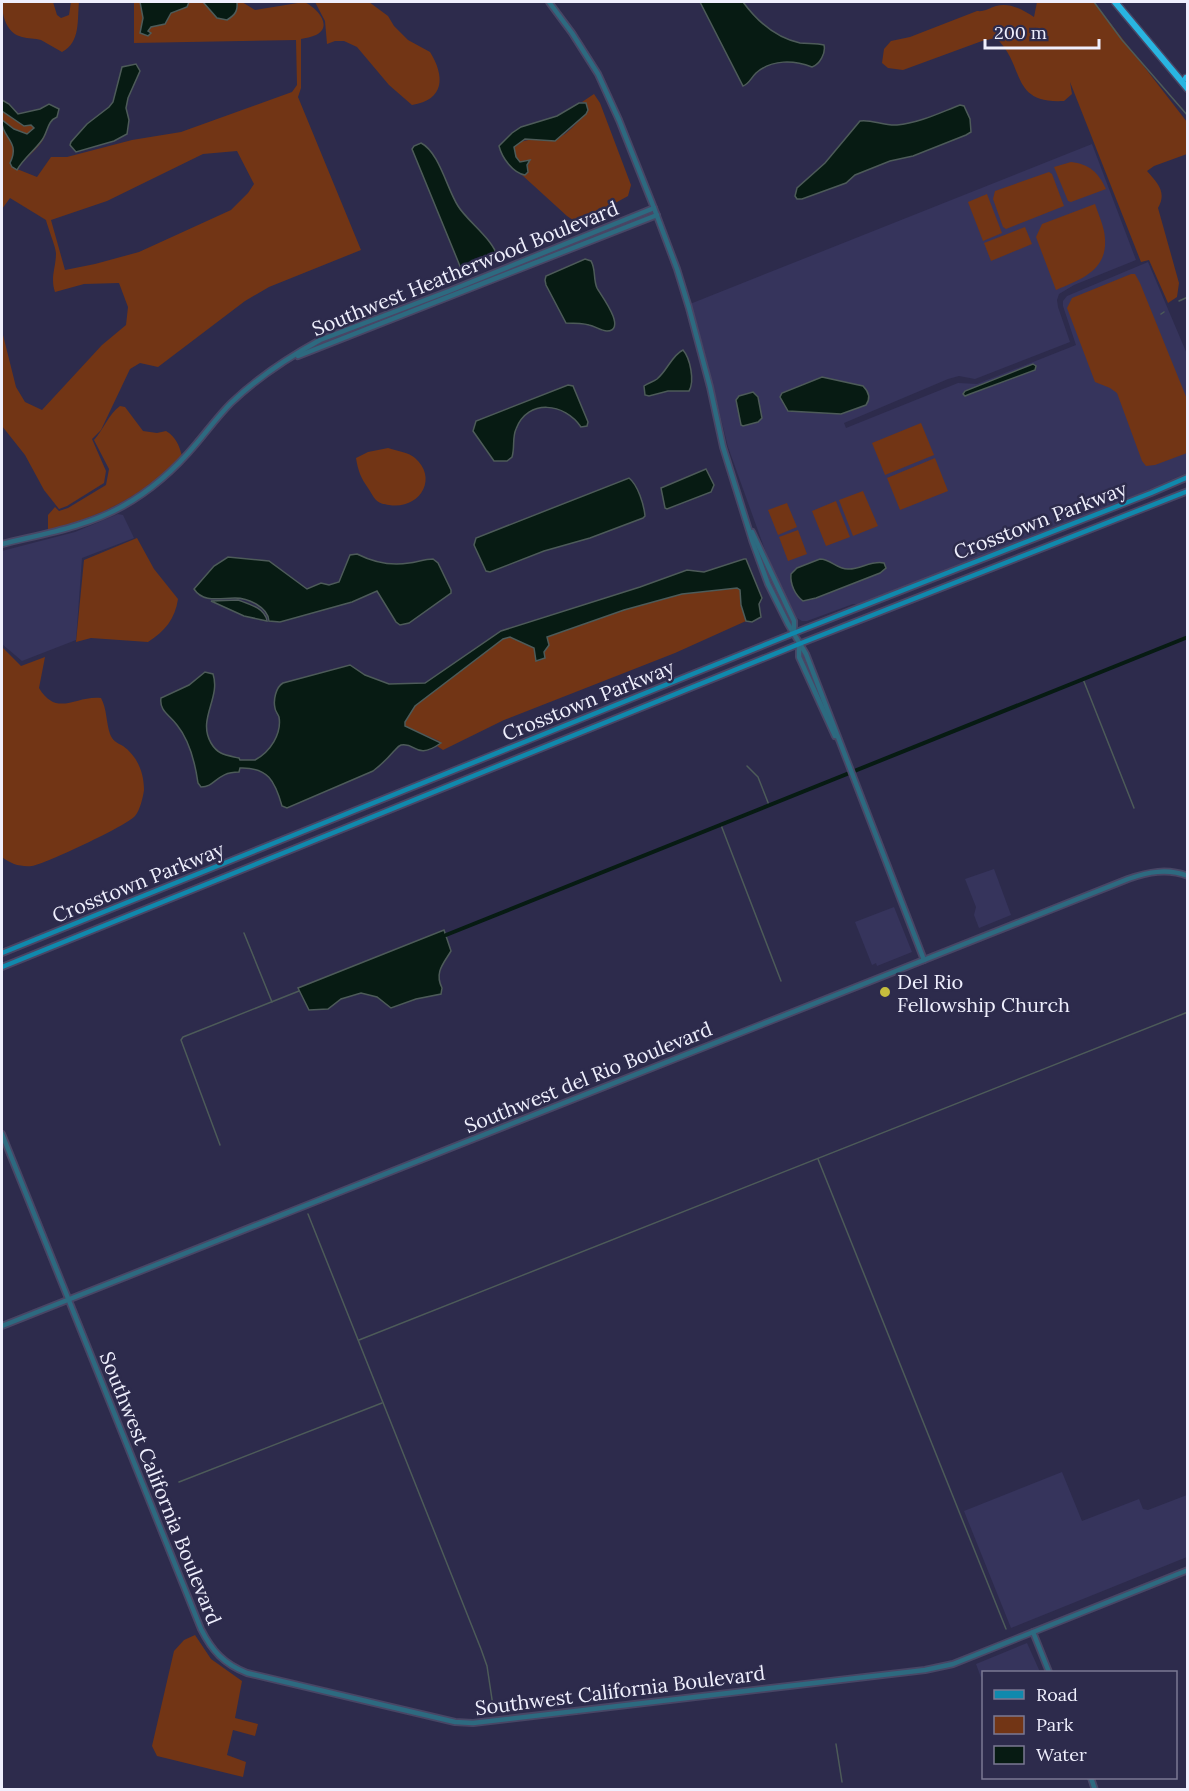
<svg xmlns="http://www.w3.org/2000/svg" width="1189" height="1791" font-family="Lora,serif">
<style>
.built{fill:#36345c}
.green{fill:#723515;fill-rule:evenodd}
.water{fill:#071b13;stroke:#4d5b59;stroke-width:1.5}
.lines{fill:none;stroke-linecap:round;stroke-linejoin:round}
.stream{stroke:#4d5b59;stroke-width:1.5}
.canal{stroke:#071b13;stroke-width:4}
.tertiary-casing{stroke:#484665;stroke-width:8}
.secondary-casing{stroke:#484665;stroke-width:8}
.motorway-casing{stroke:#484665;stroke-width:9}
.tertiary{stroke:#2d6a80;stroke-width:4.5}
.secondary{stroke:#1089ad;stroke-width:4.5}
.motorway{stroke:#29b5e1;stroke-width:6}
.poi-dot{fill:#c5bc3d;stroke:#2d2b4c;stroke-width:2}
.labels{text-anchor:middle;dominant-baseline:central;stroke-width:5;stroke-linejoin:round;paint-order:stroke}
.street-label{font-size:20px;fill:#efeffd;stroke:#2d2b4c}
.poi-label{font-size:20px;fill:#efeffd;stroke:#2d2b4c;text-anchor:start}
</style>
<rect width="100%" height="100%" fill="#2d2b4c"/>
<g class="built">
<path d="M 1092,144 L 1136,260 L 1074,285 L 1059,294 L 1057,300 L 1058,307 L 1070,342 L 975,379 L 959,376 L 948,379 L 844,423 L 846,428 L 958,383 L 977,384 L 1076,345 L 1063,306 L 1063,301 L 1067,296 L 1148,262 L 1187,354 L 1187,473 L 1115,504 L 861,604 L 853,604 L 807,621 L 802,621 L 797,618 L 770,564 L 728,447 L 703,347 L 690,304 Z"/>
<path d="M 118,514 L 123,515 L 134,538 L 82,558 L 76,640 L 22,661 L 2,644 L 2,551 L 75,532 Z"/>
<path d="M 994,869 L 1011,915 L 979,928 L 974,915 L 976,907 L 965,879 Z"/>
<path d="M 894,907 L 912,952 L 877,966 L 876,963 L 872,965 L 855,922 Z"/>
<path d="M 1062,1472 L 1082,1521 L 1139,1499 L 1143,1509 L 1148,1510 L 1187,1495 L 1187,1557 L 1011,1628 L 964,1511 Z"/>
<path d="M 1027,1643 L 1040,1672 L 984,1672 L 983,1683 L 976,1664 Z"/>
</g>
<g class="green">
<path d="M 2,2 L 53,2 L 57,15 L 61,18 L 69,15 L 71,2 L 79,2 C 77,20 81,42 62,52 C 55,48 48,44 41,40 C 35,38 28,39 22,37 C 6,33 2,15 2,2 Z"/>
<path d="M 134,2 L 242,2 L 255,10 L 304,2 C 316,7 334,26 316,35 C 312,37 305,38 301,39 L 301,88 L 298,97 L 361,250 L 269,287 L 245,301 L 158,367 L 140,363 L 130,369 L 101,430 L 92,439 L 106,471 L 104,483 L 67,506 L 59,509 L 44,490 L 25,455 L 2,426 L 2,331 L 16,387 L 25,402 L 42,410 L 102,345 L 126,325 L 128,307 L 119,283 L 84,284 L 55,292 C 50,277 56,268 56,253 C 56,248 48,228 46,220 L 10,198 L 2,209 L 2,100 L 9,104 L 18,114 L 40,109 L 49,104 L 59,109 L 57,117 C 47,121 48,130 44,138 C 38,150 24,158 17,169 L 37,177 L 51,157 L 67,157 L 132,140 L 181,132 L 292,92 L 297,85 L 296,40 L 134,43 ZM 237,151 L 254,184 L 248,193 L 231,210 L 139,252 L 95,264 L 65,270 L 51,220 L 107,201 L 203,154 Z"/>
<path d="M 315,2 L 369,2 L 388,16 L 394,26 L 408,40 L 430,52 C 445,76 445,100 412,105 L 389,85 L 357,47 L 344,41 L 335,41 L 327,44 L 325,21 Z"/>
<path d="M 1037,2 L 1094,2 L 1187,122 L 1187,154 L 1154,166 L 1147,171 C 1158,184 1167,192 1158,208 L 1179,283 L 1177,297 L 1168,303 L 1149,260 L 1141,262 L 1070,82 L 1072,94 L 1064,101 C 1009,104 1026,66 996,38 L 982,41 L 903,70 L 888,68 L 882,63 L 884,49 L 891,41 L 910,37 L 977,11 C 985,12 989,8 996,6 C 1010,2 1023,10 1034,17 Z"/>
<path d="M 594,94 L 600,103 L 631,185 L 628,196 L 588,218 L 576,222 L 567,216 L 522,175 L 524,175 L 530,160 L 520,162 L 516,157 L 514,147 C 526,136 536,141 551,140 C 563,140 577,122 586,114 L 586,103 L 582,102 Z"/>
<path d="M 1071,162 C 1089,164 1098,172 1106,189 L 1071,202 L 1068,201 L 1054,167 Z"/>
<path d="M 1049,172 L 1052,174 L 1064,206 L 1006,229 L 1003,227 L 993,199 L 995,191 Z"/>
<path d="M 987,194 L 1002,233 L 983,241 L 968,202 Z"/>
<path d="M 1095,204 C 1098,213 1102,222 1104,231 C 1111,269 1084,278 1056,290 L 1036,237 L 1042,224 Z"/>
<path d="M 1025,227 L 1032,244 L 991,261 L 984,243 Z"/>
<path d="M 1131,274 L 1135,274 L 1140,283 L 1187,399 L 1187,453 L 1155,465 L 1146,466 L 1142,461 L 1117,393 L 1110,388 L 1095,382 L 1067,308 L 1072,298 Z"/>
<path d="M 120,406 L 125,407 L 143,431 L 157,433 L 166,431 C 176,437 179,445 182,456 C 143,496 101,517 48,530 L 48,515 L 55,507 L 59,511 L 68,508 L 106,485 L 109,469 L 94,440 C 104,429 108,415 120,406 Z"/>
<path d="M 921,423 L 934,455 L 885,475 L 872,443 Z"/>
<path d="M 388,448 C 397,451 408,452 415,458 C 439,479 419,510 389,505 C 384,504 380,504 376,500 C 373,497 371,492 368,488 C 361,478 358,471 356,458 L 368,452 Z"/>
<path d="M 935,458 L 948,491 L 900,510 L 887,478 Z"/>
<path d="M 863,491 L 878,526 L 853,536 L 839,500 Z"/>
<path d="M 836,501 L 850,537 L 826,546 L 812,511 Z"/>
<path d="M 787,503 L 797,527 L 778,535 L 768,510 Z"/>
<path d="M 798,530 L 807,554 L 788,561 L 779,537 Z"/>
<path d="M 137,538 L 154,569 L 178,599 C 175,619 165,631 148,642 L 91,638 L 76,642 L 84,560 Z"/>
<path d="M 737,588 L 740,590 L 741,605 L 746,621 L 675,653 L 504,720 L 443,750 L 437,746 L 441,743 L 439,741 L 405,726 L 405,722 L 415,706 L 503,639 L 509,637 L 535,648 L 536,661 L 540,661 L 547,637 L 624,610 L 682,594 Z"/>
<path d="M 2,647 L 21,666 L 45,657 L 39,688 C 57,718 76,695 101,698 C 107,709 106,722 110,734 C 112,740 117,743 123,746 C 137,756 144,772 144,790 C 143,797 140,810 135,816 C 126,826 45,864 32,866 C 20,867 11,864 2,857 Z"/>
<path d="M 195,1635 L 211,1659 L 242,1681 L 235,1718 L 258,1724 L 255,1736 L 233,1730 L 227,1755 L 246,1762 L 243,1777 L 157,1756 L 152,1746 L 174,1651 L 184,1640 Z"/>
</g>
<g class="water">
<path d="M 140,2 L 189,2 L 187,7 L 171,13 L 165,24 L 151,27 L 148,31 L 151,33 L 148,36 L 140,33 L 143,18 Z"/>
<path d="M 203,2 L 237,2 C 238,11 235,15 227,20 L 217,18 Z"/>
<path d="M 700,2 L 743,2 C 757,21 776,38 800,43 C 808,44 816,43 824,45 C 826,53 820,64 812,67 C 794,60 772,59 756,73 C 751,78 749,84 743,86 Z"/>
<path d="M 136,64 L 140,71 L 128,98 L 126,108 L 129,120 L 127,134 L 114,141 L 76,152 L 70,145 L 71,142 L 87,124 L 109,107 L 113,102 L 122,67 Z"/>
<path d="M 2,100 L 9,104 L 18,114 L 40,109 L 49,104 L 59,109 L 57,117 C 47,121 48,132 42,140 C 35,150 23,159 17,170 L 12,167 L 10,163 C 21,141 1,138 2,120 L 14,129 L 27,134 L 34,128 L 31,125 L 24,126 L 2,111 Z"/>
<path d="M 579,103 L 586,103 L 588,110 L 586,114 L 555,141 L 525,139 L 514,147 L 516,157 L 520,162 L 530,160 L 527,165 L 528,172 L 525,175 C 513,173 502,158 499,146 L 512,133 L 521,127 L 557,116 Z"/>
<path d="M 960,105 L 964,106 L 970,119 L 971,132 L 966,135 L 913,156 L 890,161 L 855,175 L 846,183 L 802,199 L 797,199 L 795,196 L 797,188 L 825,163 L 860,121 C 871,119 884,126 897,125 C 919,123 939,113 960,105 Z"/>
<path d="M 421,143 C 439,152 447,189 458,206 C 467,221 495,241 497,257 L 462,271 L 412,149 L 414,146 Z"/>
<path d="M 585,259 L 591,261 C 596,269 593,279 597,288 C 600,294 628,330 607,331 C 601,331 595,326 589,325 C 582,323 573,323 566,323 L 546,285 L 545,280 L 546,276 Z"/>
<path d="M 683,350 C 690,358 695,381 689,391 L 668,391 L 649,396 L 645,395 L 644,386 C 648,383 653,382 657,379 C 667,371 672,355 683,350 Z"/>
<path d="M 1033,364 L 1036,366 L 1035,370 L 970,394 L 965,396 L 963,394 L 965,391 Z"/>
<path d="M 822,377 L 863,386 C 869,392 871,398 866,405 L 841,414 L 788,411 L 780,397 L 782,393 Z"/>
<path d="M 568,385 L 573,386 L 588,422 L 587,426 L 581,427 C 565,403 528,398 516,429 C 512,438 515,448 512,457 L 507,461 L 494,461 L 473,431 L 476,421 Z"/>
<path d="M 753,392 L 758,397 L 762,418 L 758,422 L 743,426 L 741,425 L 736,400 L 739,396 Z"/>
<path d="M 706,469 L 714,485 L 711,492 L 667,509 L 665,508 L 661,488 Z"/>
<path d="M 629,478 C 638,485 644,505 645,516 L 643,518 L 590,538 L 544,551 L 490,572 L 486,571 L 474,545 L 476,538 Z"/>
<path d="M 357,554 C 373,562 392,566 409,563 C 417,562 425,559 433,559 L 438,563 L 451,590 L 451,593 L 409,623 L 400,625 L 396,622 L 377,591 L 352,602 L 280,622 L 269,621 C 268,607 248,598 235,598 C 220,598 203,603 194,589 L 214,566 L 228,557 L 269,561 L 307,589 L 321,583 L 329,585 L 339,582 L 350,555 Z"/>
<path d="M 744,559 L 746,559 L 762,598 L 759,604 L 761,617 L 752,622 L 746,621 L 741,605 L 740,590 L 737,588 L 682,594 L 624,610 L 547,637 L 549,645 L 544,652 L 545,658 L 536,661 L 534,648 L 510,637 L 503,639 L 415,706 L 405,722 L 405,726 L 441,743 C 415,761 417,742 401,745 C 398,746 396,749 394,751 C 387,759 381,765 373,771 L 287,808 L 282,806 C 275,781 268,767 240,768 L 239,772 C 216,772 216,787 201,787 L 198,783 C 195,762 190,741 177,725 C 170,715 159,711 161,698 L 189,685 L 205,672 L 213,674 C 221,698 197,719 211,743 C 218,755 226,755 239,758 L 240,760 L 255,760 C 270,752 282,734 279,717 C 278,714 275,711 275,708 C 273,700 276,687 283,683 L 350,665 L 365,675 L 389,684 L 425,683 L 501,631 L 640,587 L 687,570 L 704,572 Z"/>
<path d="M 820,559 C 831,559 837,570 849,569 C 861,569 872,560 884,563 L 886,568 L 880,573 L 816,598 L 803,601 C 795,595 790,584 791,574 L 797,568 Z"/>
<path d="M 238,600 C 249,604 265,608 267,621 L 244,616 L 211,601 Z"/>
<path d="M 444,930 L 451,951 C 444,963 434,972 442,988 L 441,994 L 416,999 L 391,1008 L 377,997 L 361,993 L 341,999 L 328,1009 L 309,1010 L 298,988 Z"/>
</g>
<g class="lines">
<g class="stream">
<path d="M 1094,2 L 1122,40 L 1188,116"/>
<path d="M 1179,301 L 1188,297"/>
<path d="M 1161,314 L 1164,312"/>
<path d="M 1083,679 L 1134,808"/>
<path d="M 747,766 L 758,777 L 769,805"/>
<path d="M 721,825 L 781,981"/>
<path d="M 244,933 L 272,1002"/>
<path d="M 220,1145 L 181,1040 L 183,1037 L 299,991"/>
<path d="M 818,1159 L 1006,1629"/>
<path d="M 308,1214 L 481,1649 L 487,1666 L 493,1706"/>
<path d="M 359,1340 L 1188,1012"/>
<path d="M 179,1482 L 382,1403"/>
<path d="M 836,1744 L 842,1782"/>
</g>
<path class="canal" d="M 446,935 L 1188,637"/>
<g class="tertiary-casing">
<g id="tertiary">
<path d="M 549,2 L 572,33 L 598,74 L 619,120 L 654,208 L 677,269 L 689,308 L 710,387 L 723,447 L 753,543 L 768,584 L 788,624 L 806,654 L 924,960"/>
<path d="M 298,356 L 657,215"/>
<path d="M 752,532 L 794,621 L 794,631"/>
<path d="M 2,544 C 42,534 86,527 123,506 C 150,491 176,468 196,444 C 208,430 218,416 231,403 C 257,378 289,357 320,340 L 449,291 L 654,208"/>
<path d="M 799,645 L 799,657 L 835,736"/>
<path d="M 2,1134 L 201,1629 C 212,1651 224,1664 247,1673 L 455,1722 L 473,1723 L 925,1670 L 953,1664 L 1188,1570"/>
<path d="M 2,1326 L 1128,879 C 1148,872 1167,868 1188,876"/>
<path d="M 1033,1632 L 1049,1672"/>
<path d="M 1091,1778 L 1095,1790"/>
</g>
</g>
<g class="secondary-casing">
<g id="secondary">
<path d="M 2,953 L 794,633 L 1151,493 L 1188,477"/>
<path d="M 2,967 L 799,644 L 1188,491"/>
</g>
</g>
<g class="motorway-casing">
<g id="motorway">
<path d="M 1115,2 L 1188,89"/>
<path d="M 1186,78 L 1188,79"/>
</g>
</g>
<use href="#tertiary" class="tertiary"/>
<use href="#secondary" class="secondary"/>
<use href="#motorway" class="motorway"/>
</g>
<circle class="poi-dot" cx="885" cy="992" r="6"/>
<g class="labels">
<g class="street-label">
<text transform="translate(465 268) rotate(-22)">Southwest Heatherwood Boulevard</text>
<text transform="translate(1040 520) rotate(-21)">Crosstown Parkway</text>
<text transform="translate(588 700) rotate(-22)">Crosstown Parkway</text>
<text transform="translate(138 882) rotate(-22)">Crosstown Parkway</text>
<text transform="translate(588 1077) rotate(-22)">Southwest del Rio Boulevard</text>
<text transform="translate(161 1488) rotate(68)">Southwest California Boulevard</text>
<text transform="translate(620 1690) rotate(-7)">Southwest California Boulevard</text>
</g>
<g class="poi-label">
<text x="897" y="981">Del Rio<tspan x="897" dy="23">Fellowship Church</tspan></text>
</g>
</g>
<rect width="1189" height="1791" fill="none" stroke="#efeffd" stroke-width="6"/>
<rect x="982" y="1671" width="195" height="108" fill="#2d2b4c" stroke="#7b7993" stroke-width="1.5"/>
<rect x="994" y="1690" width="30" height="9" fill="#1089ad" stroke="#7b7993" stroke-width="1.5"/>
<text x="1036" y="1701" font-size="18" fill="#efeffd">Road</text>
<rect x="994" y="1716" width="30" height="18" fill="#723515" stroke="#7b7993" stroke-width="1.5"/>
<text x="1036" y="1731" font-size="18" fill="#efeffd">Park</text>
<rect x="994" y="1746" width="30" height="18" fill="#071b13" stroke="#7b7993" stroke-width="1.5"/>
<text x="1036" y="1761" font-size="18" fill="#efeffd">Water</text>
<path d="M985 39v9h114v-9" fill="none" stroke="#efeffd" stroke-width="3"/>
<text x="994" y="39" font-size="18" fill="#efeffd" stroke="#2d2b4c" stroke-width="4.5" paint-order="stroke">200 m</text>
</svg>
